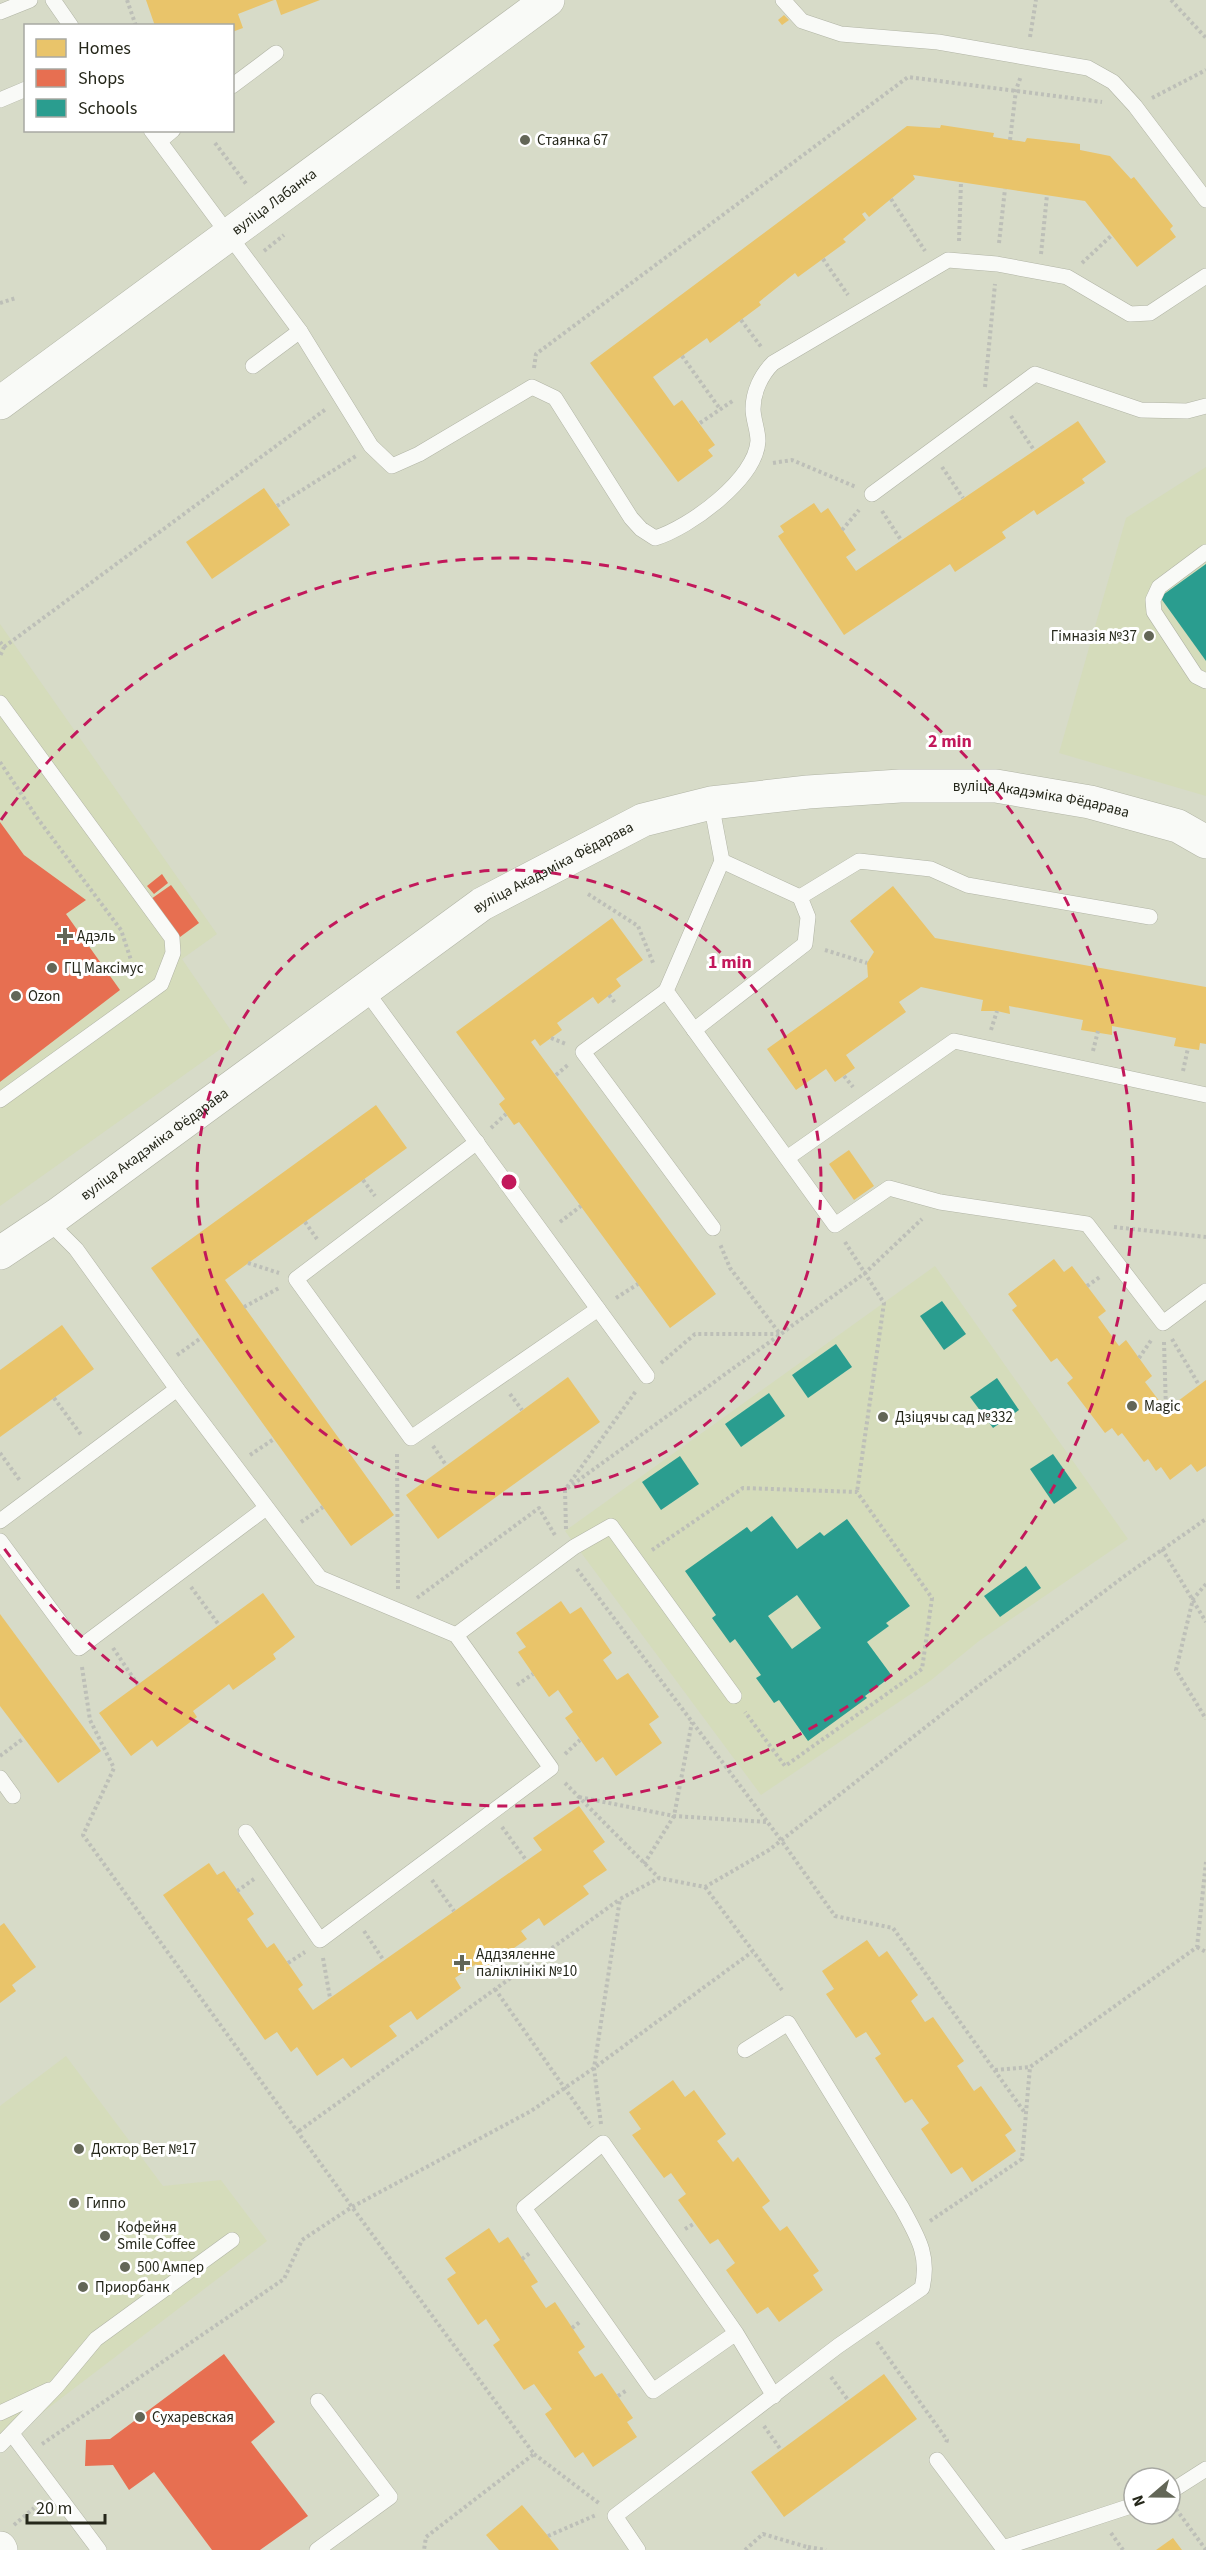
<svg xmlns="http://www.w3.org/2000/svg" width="1206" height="2550" font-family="'Source Sans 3',sans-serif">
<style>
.built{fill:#d5dcbb}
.homes{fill:#e9c46a}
.shops{fill:#e76f51}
.schools{fill:#2a9d8f;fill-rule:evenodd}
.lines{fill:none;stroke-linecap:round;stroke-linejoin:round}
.service-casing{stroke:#b1b4a5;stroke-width:16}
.tertiary-casing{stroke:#b1b4a5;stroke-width:34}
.secondary-casing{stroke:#b1b4a5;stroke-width:34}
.path{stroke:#bdbfb8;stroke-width:4;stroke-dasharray:3 3;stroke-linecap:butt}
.service{stroke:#f9faf7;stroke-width:15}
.tertiary{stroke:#f9faf7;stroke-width:33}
.secondary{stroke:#f9faf7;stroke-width:33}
.ring{fill:none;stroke:#c2185b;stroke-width:3;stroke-dasharray:10 8}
.poi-dot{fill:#636657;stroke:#fff;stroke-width:2}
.labels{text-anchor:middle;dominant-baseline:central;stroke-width:6;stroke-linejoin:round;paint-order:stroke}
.poi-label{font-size:15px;fill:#25271a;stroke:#fff;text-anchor:start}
.street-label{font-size:15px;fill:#25271a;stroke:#fff}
.centre{fill:#c2185b;stroke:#fff;stroke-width:3}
.ring-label{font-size:18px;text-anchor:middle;font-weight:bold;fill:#c2185b;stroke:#fff;stroke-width:6;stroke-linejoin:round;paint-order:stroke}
</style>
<rect width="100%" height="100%" fill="#d7dbc8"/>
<g class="built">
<path d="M 1206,467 L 1206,796 L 1059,753 L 1126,518 Z"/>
<path d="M 0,624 L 217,934 L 182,959 L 236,1038 L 0,1206 Z"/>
<path d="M 935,1266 L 1128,1539 L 979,1641 L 930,1681 L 761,1795 L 565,1531 Z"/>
<path d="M 66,2056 L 163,2186 L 221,2180 L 267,2241 L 0,2445 L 0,2106 Z"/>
</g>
<g class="homes">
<path d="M 146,0 L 274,0 L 238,14 L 243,28 L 232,32 L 232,26 L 155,26 Z"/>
<path d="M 276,0 L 320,0 L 281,15 Z"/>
<path d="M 784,15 L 789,20 L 782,25 L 778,20 Z"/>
<path d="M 941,125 L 994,133 L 993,137 L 1025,142 L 1027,138 L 1080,144 L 1080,150 L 1110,156 L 1131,179 L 1134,177 L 1173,226 L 1170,229 L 1176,237 L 1137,267 L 1085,201 L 913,175 L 915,179 L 869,217 L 865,212 L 862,214 L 866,220 L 843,239 L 846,242 L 798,277 L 795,273 L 759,302 L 761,305 L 710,343 L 707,338 L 653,377 L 674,406 L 682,400 L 715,445 L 708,450 L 713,456 L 678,482 L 590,363 L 907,126 L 940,128 Z"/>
<path d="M 1078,421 L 1106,462 L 1082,479 L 1085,483 L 1037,515 L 1034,510 L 1002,532 L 1006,538 L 955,572 L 950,564 L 844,635 L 778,536 L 784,532 L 780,526 L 814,503 L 821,513 L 828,508 L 856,550 L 846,557 L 856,571 Z"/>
<path d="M 264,488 L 290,525 L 212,579 L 186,542 Z"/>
<path d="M 893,886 L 935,938 L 1206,987 L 1206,1044 L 1200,1043 L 1199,1050 L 1174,1046 L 1176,1038 L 1112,1026 L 1112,1035 L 1081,1030 L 1083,1020 L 1009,1006 L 1010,1014 L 997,1011 L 981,1011 L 983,1000 L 921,987 L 899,1002 L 906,1012 L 846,1055 L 855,1068 L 835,1082 L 826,1069 L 796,1090 L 767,1049 L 868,977 L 867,963 L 874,952 L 850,921 Z"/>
<path d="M 612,918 L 643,960 L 616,979 L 621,986 L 598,1004 L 593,997 L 557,1023 L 562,1030 L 540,1046 L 535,1039 L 531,1042 L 716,1294 L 670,1328 L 519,1122 L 514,1125 L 499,1104 L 505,1099 L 456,1032 Z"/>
<path d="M 376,1105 L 407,1148 L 225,1280 L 394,1515 L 351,1546 L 151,1268 Z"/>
<path d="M 849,1150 L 874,1186 L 854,1200 L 829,1164 Z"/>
<path d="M 1054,1259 L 1064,1272 L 1072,1266 L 1106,1311 L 1098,1317 L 1119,1346 L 1126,1340 L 1152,1376 L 1145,1382 L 1166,1410 L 1206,1380 L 1206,1466 L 1197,1472 L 1191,1464 L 1170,1480 L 1161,1467 L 1156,1471 L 1148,1459 L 1144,1462 L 1122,1433 L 1118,1436 L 1112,1428 L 1105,1433 L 1067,1383 L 1073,1378 L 1057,1358 L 1051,1362 L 1012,1310 L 1017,1306 L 1008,1294 Z"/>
<path d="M 62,1325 L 94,1369 L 0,1437 L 0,1370 Z"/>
<path d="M 568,1377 L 600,1422 L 438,1539 L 406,1495 Z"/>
<path d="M 263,1593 L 295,1637 L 273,1654 L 276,1659 L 233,1690 L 229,1684 L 193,1711 L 197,1717 L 157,1747 L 152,1740 L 131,1756 L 99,1713 Z"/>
<path d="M 561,1601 L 570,1614 L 581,1607 L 612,1653 L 603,1660 L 617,1680 L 628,1673 L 659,1717 L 649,1724 L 662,1743 L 616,1776 L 603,1757 L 596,1762 L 565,1718 L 573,1712 L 558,1690 L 549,1697 L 518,1652 L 526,1647 L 516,1633 Z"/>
<path d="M 0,1614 L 101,1751 L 58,1783 L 0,1706 Z"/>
<path d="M 579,1806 L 605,1842 L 593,1851 L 607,1870 L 583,1886 L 589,1894 L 544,1926 L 539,1918 L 521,1931 L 527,1939 L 481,1971 L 476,1964 L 455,1978 L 461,1988 L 417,2020 L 411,2011 L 389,2026 L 397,2036 L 351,2068 L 343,2058 L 317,2076 L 297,2047 L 291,2052 L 277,2032 L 265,2040 L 163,1895 L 209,1863 L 217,1875 L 224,1871 L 254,1914 L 247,1919 L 267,1948 L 274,1943 L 303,1985 L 298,1989 L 313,2010 L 542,1850 L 533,1838 Z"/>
<path d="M 4,1923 L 36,1967 L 12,1985 L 16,1991 L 0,2003 L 0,1926 Z"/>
<path d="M 867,1940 L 879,1957 L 887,1951 L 918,1995 L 911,2001 L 925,2022 L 933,2017 L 964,2061 L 957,2066 L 974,2091 L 981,2086 L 1012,2130 L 1005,2135 L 1016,2151 L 972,2182 L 962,2167 L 951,2174 L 921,2129 L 929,2123 L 912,2099 L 905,2103 L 875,2058 L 881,2054 L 866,2032 L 856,2038 L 826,1994 L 834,1989 L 822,1971 Z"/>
<path d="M 673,2080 L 685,2097 L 694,2090 L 726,2134 L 717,2141 L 733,2162 L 738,2157 L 770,2201 L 762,2207 L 780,2231 L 787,2226 L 819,2271 L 813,2275 L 823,2290 L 779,2322 L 768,2307 L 757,2314 L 726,2270 L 735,2263 L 718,2239 L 710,2244 L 678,2200 L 686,2194 L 671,2173 L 664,2178 L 632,2135 L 641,2129 L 629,2112 Z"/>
<path d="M 489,2228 L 499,2243 L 508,2237 L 538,2282 L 531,2286 L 546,2308 L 555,2302 L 585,2347 L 578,2352 L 595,2377 L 602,2373 L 633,2418 L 627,2422 L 637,2437 L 593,2467 L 583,2452 L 575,2458 L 545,2414 L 552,2409 L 534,2384 L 524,2390 L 493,2345 L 500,2340 L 486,2319 L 478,2325 L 447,2279 L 456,2273 L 445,2258 Z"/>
<path d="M 884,2374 L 917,2419 L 784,2517 L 751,2472 Z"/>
<path d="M 522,2505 L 548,2536 L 559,2550 L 499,2550 L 486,2535 Z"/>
<path d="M 1173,2538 L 1182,2550 L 1156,2550 Z"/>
</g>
<g class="shops">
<path d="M 0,822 L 24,855 L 86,900 L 66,914 L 120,990 L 0,1082 Z"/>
<path d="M 162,874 L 168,883 L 154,894 L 147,886 Z"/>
<path d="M 171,885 L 199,923 L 180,937 L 151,899 Z"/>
<path d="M 224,2354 L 275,2422 L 251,2442 L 308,2516 L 260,2550 L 212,2550 L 154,2472 L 129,2490 L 113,2465 L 85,2466 L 86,2440 L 110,2439 Z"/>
</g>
<g class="schools">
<path d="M 1206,564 L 1206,661 L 1160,597 Z"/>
<path d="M 942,1301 L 966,1334 L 944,1350 L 920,1316 Z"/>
<path d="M 836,1344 L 852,1367 L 808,1398 L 792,1375 Z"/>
<path d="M 997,1378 L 1019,1410 L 993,1428 L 970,1397 Z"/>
<path d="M 769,1393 L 785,1416 L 741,1447 L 725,1424 Z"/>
<path d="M 1053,1454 L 1077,1488 L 1054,1504 L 1030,1469 Z"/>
<path d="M 680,1456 L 699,1484 L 661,1510 L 642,1482 Z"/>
<path d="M 772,1516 L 797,1549 L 820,1532 L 824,1536 L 847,1519 L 910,1606 L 886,1623 L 889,1626 L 867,1642 L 892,1676 L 865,1696 L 867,1698 L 808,1741 L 779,1700 L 774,1703 L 756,1678 L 761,1675 L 735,1639 L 730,1643 L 712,1618 L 716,1615 L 685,1571 L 747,1527 L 751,1532 ZM 797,1595 L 821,1628 L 792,1649 L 768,1616 Z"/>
<path d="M 1026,1566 L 1041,1588 L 1000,1617 L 984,1596 Z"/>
</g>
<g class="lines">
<g class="service-casing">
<g id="service">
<path d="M 53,0 L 71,26"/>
<path d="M 783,0 L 802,21 L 841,34 L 938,42 L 1088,68 L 1113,82 L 1135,106 L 1206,200"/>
<path d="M 0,12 L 30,0"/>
<path d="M 232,86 L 276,53"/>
<path d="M 0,100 L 26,89"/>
<path d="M 151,130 L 300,331 L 371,446 L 392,466 L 419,454 L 532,387 L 555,398 L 631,518 L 641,529 L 655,538 C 689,528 756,479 758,441 C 758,430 753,419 753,409 C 753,392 761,375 773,363 L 948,260 L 997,264 L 1067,277 L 1130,314 L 1150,313 L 1206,276"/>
<path d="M 160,141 L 173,130"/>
<path d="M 253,366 L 300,331"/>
<path d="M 872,494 L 1035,374 L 1141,410 L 1187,411 L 1206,406"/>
<path d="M 1206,552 L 1159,587 L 1153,600 L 1154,612 L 1196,676 L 1206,681"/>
<path d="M 0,703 L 172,938 L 173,953 L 161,984 L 0,1100"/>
<path d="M 711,803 L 722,861 L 666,991 L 835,1225 L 889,1188 L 940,1202 L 1087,1224 L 1163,1323 L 1206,1291"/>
<path d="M 722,861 L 800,897 L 859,861 L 931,869 L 967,885 L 1150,917"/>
<path d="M 366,991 L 647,1376"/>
<path d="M 666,991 L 583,1052 L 713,1228"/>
<path d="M 694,1030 L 805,944 L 808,917 L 800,897"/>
<path d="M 477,1142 L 296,1279 L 411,1438 L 598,1309"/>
<path d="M 787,1158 L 954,1041 L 1206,1095"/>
<path d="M 48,1221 L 76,1249 L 177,1389 L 320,1578 L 456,1635 L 551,1768 L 320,1940 L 246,1832"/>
<path d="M 0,1521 L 177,1389"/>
<path d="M 0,1541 L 79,1648 L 266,1508"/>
<path d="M 456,1635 L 574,1547 L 611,1526 L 734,1696"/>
<path d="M 0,1778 L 13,1796"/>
<path d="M 736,2333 L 653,2391 L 524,2208 L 603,2143 L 736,2333 L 774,2396"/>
<path d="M 0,2413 L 49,2390"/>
<path d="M 12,2434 L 99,2550"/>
<path d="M 0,2445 L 57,2386 L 96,2339 L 232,2240"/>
<path d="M 937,2460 L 1003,2548 L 1134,2505"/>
<path d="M 1170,2492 L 1206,2469"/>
<path d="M 317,2550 L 390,2497 L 318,2401"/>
<path d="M 638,2550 L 615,2516 L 838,2346 L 922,2288 C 930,2255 917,2236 902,2208 L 788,2023 L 745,2050"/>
</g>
</g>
<g class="tertiary-casing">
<g id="tertiary">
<path id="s1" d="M 0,1253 L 57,1215 L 482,904 L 643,820 L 711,803 L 808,792 L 900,786 L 996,786 L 1090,802 L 1178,826 L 1206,842"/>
</g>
</g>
<g class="secondary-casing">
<g id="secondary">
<path id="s2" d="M 0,403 L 548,0"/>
<path d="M 0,2548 L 1,2550"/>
</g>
</g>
<g class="path">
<path d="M 127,0 L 136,26"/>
<path d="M 1171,0 L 1206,38"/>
<path d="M 1030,37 L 1036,0"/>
<path d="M 1152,98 L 1206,70"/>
<path d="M 1010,140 L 1016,90 L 1021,76"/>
<path d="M 215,143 L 247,185"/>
<path d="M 891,199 L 925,251"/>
<path d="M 959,241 L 961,182"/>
<path d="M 999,243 L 1005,189"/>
<path d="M 264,251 L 284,235"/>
<path d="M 1041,254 L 1047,195"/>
<path d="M 823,259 L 848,295"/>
<path d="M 1082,263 L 1112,235"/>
<path d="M 0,303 L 16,298"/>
<path d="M 741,320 L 762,348"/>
<path d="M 682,356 L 720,409"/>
<path d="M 534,368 L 536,354 L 908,77 L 1102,102"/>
<path d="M 985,387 L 995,284"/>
<path d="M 1011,416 L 1034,450"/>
<path d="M 700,423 L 734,400"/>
<path d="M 773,463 L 792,460 L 856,487"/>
<path d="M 942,467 L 963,498"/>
<path d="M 277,506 L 356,456"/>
<path d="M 882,511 L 901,540"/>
<path d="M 842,530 L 859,510"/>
<path d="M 0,642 L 4,647 L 0,656"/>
<path d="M 4,647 L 326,409"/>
<path d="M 0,762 L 38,819 L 121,930 L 131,960"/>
<path d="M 588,894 L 638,926 L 654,965"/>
<path d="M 825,950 L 867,963"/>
<path d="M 609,995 L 616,1004"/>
<path d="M 991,1030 L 997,1011"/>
<path d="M 551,1038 L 566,1044"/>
<path d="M 1093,1051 L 1098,1031"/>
<path d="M 1183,1071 L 1188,1048"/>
<path d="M 556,1075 L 569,1064"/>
<path d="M 844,1076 L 853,1087"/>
<path d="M 491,1128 L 506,1114"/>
<path d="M 363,1180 L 375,1196"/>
<path d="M 305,1222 L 317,1239"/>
<path d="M 560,1222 L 581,1206"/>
<path d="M 1114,1227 L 1206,1237"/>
<path d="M 845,1242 L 884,1303 L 857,1492"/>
<path d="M 248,1263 L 279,1273"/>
<path d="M 1087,1286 L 1101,1276"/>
<path d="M 616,1298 L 638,1284"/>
<path d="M 244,1307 L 279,1288"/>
<path d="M 1172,1339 L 1199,1385"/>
<path d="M 1164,1342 L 1166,1410"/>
<path d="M 177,1355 L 201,1338"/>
<path d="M 1139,1358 L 1152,1339"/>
<path d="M 661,1363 L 695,1334 L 780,1334 L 730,1268 L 720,1244"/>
<path d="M 510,1394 L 522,1410"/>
<path d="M 54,1398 L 82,1436"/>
<path d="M 433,1446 L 446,1465"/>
<path d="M 0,1453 L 21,1482"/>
<path d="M 397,1454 L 398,1590"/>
<path d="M 250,1455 L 274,1439"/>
<path d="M 567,1487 L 636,1391"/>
<path d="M 301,1522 L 323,1507"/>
<path d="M 566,1529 L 565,1490 L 865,1273 L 922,1219"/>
<path d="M 1162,1549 L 1206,1622"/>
<path d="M 652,1550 L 743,1488 L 857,1492 L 932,1598 L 922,1669 L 785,1766 L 745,1712"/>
<path d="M 577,1569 L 781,1840 L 835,1916 L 893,1928 L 1025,2113"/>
<path d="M 1206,1584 L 1193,1599 L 1176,1670 L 1206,1719"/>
<path d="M 191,1587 L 219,1625"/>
<path d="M 417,1598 L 539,1508 L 556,1537"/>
<path d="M 113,1648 L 138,1685"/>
<path d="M 82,1667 L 90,1720 L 114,1768 L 83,1835 L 352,2207 L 534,2454 L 426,2537 L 424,2550"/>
<path d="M 517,1685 L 533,1674"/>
<path d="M 565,1754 L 580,1740"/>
<path d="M 0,1756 L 24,1738"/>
<path d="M 565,1783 L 659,1878 L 705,1887 L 769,1850 L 969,1693 L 1126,1575 L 1206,1519"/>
<path d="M 579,1797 L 674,1816 L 767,1822"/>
<path d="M 502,1827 L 526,1860"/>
<path d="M 644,1864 L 674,1816 L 692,1722"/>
<path d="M 432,1880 L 454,1911"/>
<path d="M 705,1887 L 782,1990"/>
<path d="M 237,1891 L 254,1879"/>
<path d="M 364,1931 L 384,1961"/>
<path d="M 1197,1947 L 1206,1952"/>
<path d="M 323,1958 L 330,1998"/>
<path d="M 288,1963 L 305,1952"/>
<path d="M 495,1989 L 592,2127"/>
<path d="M 995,2070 L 1030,2067"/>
<path d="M 601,2124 L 594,2068 L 620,1899 L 659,1878"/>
<path d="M 299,2131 L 620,1899"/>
<path d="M 930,2221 L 1022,2159 L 1030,2067 L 1197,1947 L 1206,1862"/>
<path d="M 685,2229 L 695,2223"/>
<path d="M 522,2259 L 531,2252"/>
<path d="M 572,2328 L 581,2321"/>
<path d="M 877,2342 L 947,2440 L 946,2443"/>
<path d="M 831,2377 L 848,2400"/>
<path d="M 618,2396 L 627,2390"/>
<path d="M 764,2426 L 781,2450"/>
<path d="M 42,2444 L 284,2279 L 302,2240 L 352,2207 L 531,2111 L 594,2068 L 752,1952"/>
<path d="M 534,2454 L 600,2504"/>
<path d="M 1176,2509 L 1206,2550"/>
<path d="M 14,2525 L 34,2508"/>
<path d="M 1111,2533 L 1123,2550"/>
<path d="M 548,2536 L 596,2515"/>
<path d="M 808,2547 L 826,2550"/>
<path d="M 745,2550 L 763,2534 L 807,2547 L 809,2550"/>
</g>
<use href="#service" class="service"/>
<use href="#tertiary" class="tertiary"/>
<use href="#secondary" class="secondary"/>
</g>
<g class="ring">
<circle cx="509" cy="1182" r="312"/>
<path d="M1 820A624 624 0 1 1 1 1544"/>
</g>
<g class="poi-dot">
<circle cx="525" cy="140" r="6"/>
<circle cx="1149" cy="636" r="6"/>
<path d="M62 927h6v6h6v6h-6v6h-6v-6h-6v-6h6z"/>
<circle cx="52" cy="968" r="6"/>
<circle cx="16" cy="996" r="6"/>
<circle cx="1132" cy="1406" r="6"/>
<circle cx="883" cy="1417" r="6"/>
<path d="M459 1954h6v6h6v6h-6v6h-6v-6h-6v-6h6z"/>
<circle cx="79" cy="2149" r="6"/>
<circle cx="74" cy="2203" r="6"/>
<circle cx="105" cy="2236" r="6"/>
<circle cx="125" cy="2267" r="6"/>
<circle cx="83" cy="2287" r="6"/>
<circle cx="140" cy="2417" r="6"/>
</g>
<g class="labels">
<g class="poi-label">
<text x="537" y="140">Стаянка 67</text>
<text x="1137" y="636" text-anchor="end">Гімназія №37</text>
<text x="77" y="936">Адэль</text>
<text x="64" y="968">ГЦ Максімус</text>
<text x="28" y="996">Ozon</text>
<text x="1144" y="1406">Magic</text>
<text x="895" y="1417">Дзіцячы сад №332</text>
<text x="476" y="1954">Аддзяленне<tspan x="476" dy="17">паліклінікі №10</tspan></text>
<text x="91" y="2149">Доктор Вет №17</text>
<text x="86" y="2203">Гиппо</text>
<text x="117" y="2227">Кофейня<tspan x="117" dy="17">Smile Coffee</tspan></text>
<text x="137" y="2267">500 Ампер</text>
<text x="95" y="2287">Приорбанк</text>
<text x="152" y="2417">Сухаревская</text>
</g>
<g class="street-label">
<text stroke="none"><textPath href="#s2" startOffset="340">вуліца Лабанка</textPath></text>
<text stroke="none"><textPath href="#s1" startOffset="1179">вуліца Акадэміка Фёдарава</textPath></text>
<text stroke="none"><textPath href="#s1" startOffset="675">вуліца Акадэміка Фёдарава</textPath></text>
<text stroke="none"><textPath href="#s1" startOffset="189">вуліца Акадэміка Фёдарава</textPath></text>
</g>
</g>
<circle cx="509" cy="1182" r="9" class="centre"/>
<g class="ring-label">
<text x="950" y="747">2 min</text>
<text x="730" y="968">1 min</text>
</g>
<rect x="24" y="24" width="210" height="108" fill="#ffffff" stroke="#a8a9a3" stroke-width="1.5"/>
<rect x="36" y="39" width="30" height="18" fill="#e9c46a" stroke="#a8a9a3" stroke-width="1.5"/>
<text x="78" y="54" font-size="18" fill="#25271a">Homes</text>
<rect x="36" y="69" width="30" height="18" fill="#e76f51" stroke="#a8a9a3" stroke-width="1.5"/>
<text x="78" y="84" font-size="18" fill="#25271a">Shops</text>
<rect x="36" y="99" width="30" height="18" fill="#2a9d8f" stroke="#a8a9a3" stroke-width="1.5"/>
<text x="78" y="114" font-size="18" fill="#25271a">Schools</text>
<g transform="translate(1152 2496) rotate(250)"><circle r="28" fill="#ffffff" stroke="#a8a9a3" stroke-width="1.5"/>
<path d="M0-4.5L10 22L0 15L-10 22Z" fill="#636657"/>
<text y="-9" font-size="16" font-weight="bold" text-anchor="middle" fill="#25271a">N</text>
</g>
<path d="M27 2514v9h78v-9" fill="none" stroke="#25271a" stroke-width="3"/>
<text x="36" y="2514" font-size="18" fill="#25271a" stroke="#ffffff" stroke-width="4.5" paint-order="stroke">20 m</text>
</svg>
